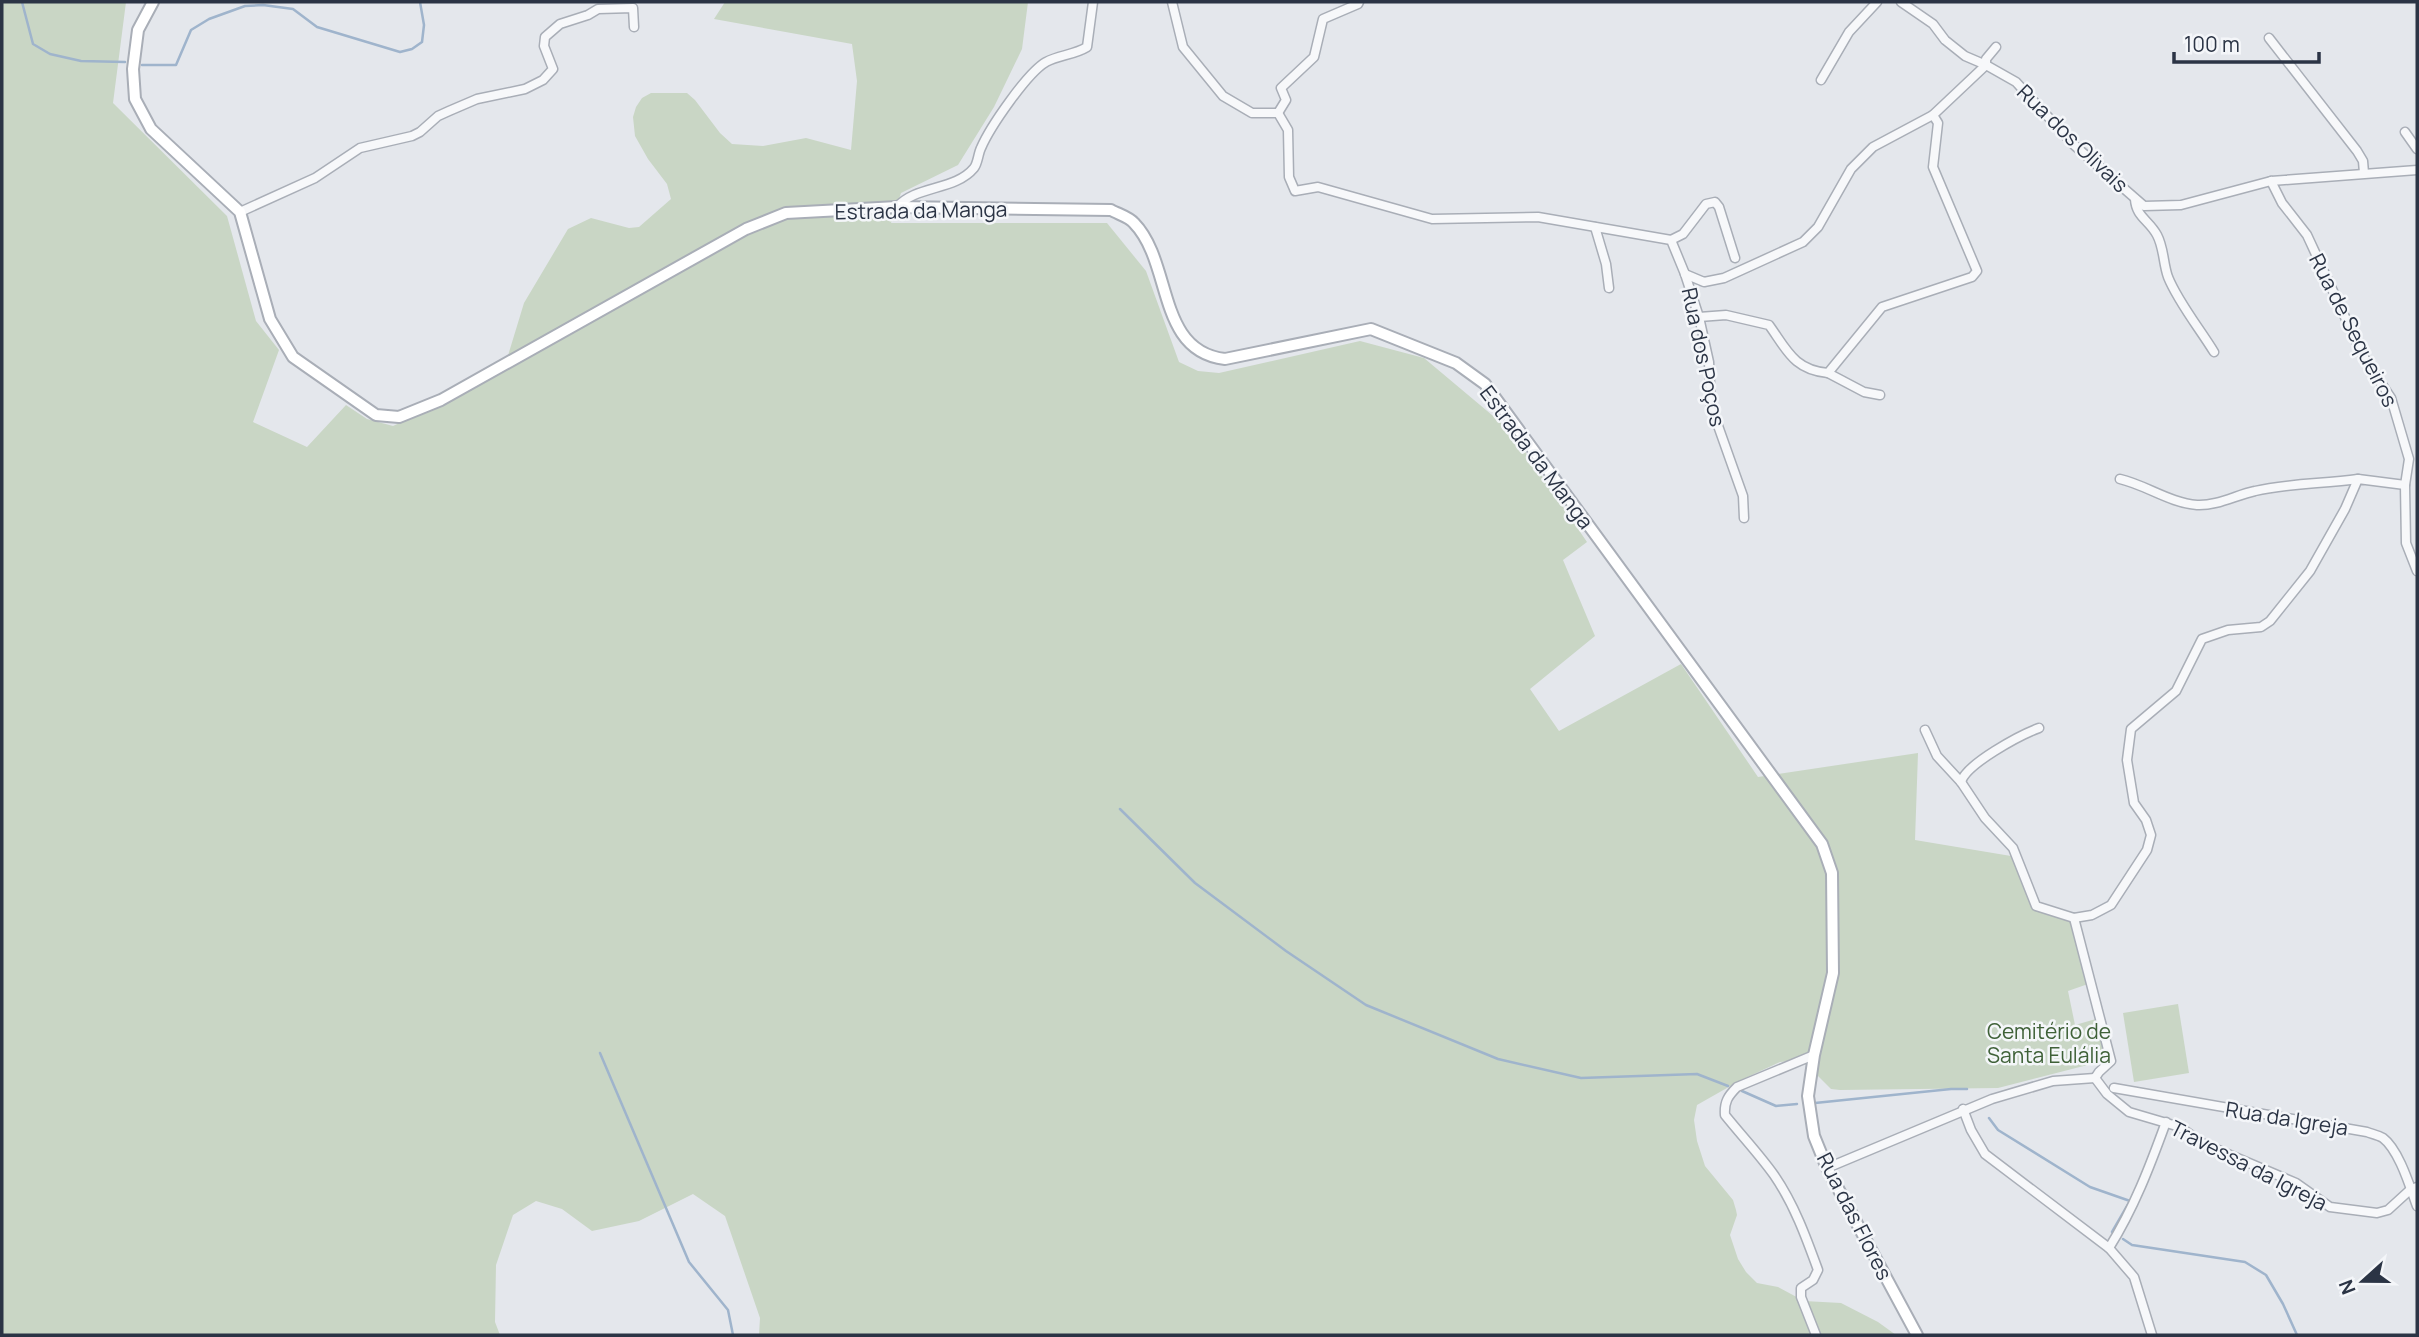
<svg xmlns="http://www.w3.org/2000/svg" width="2419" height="1337" font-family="Manrope,sans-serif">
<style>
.green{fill:#c9d6c5}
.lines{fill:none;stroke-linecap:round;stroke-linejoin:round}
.stream{stroke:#9fb4cc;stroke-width:2.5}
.street-casing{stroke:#a9aeb7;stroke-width:11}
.secondary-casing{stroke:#a9aeb7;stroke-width:14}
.street{stroke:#f7f8fa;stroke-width:8}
.secondary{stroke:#fff;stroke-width:10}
.labels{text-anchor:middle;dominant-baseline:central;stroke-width:5;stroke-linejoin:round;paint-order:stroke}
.street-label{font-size:21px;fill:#2b3445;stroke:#f4f6f9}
.park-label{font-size:21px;fill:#3f6138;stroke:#f4f6f9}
</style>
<rect width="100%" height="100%" fill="#e4e7ec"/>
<g class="green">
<path d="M 2,2 L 126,2 L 113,103 L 227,216 L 256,321 L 279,350 L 253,422 L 307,447 L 346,405 L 367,419 L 393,426 L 452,399 L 506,362 L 524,303 L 568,229 L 591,218 L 629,228 L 639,227 L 671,199 L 667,184 L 648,159 L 635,136 L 633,117 L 636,107 L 642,98 L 651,93 L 687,93 L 695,100 L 720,133 L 732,144 L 763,146 L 806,138 L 851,150 L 857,81 L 852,44 L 714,19 L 725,2 L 1028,2 L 1022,49 L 994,107 L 958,165 L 901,193 L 891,223 L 1107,223 L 1146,271 L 1179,362 L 1198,371 L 1219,373 L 1360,341 L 1424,358 L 1511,431 L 1587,542 L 1563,560 L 1595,636 L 1530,689 L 1559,731 L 1681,664 L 1758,777 L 1918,753 L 1915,840 L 2011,856 L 2033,908 L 2071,919 L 2088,984 L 2068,991 L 2075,1025 L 2096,1019 L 2107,1060 L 1998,1088 L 1840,1090 L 1831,1089 L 1807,1065 L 1791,1061 L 1780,1062 L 1741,1080 L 1697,1105 L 1694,1120 L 1697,1141 L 1705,1166 L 1733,1200 L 1736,1210 L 1737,1215 L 1730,1235 L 1738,1259 L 1746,1272 L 1757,1283 L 1778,1287 L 1804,1301 L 1841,1303 L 1878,1322 L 1896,1335 L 759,1335 L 760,1318 L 725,1216 L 693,1194 L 639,1221 L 592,1231 L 562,1209 L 536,1201 L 513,1215 L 496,1265 L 495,1322 L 500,1335 L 2,1335 Z"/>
<path d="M 2178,1004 L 2189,1073 L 2134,1082 L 2123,1013 Z"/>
</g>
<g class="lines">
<g class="stream">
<path d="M 22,2 L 33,44 L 50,54 L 81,61 L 125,62"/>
<path d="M 142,65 L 176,65 L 191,30 L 209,19 L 245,6 L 263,5 L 293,9 L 317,27 L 400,52 L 412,49 L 422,42 L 424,25 L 420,2"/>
<path d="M 1120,809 L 1195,883 L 1286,951 L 1366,1005 L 1498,1059 L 1581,1078 L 1697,1074 L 1728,1086"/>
<path d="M 600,1053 L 689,1262 L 728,1310 L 733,1335"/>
<path d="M 1742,1091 L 1776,1106 L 1797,1104"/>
<path d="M 1815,1103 L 1951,1089 L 1967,1089"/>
<path d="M 1989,1118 L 1998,1130 L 2090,1187 L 2130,1201 L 2112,1232"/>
<path d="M 2123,1239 L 2132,1245 L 2245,1262 L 2266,1275 L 2283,1304 L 2297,1335"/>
</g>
<g class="street-casing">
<g id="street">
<path d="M 1172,2 L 1183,47 L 1223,96 L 1252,113 L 1278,113 L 1288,130 L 1289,177 L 1295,191 L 1318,187 L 1432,219 L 1538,217 L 1671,240 L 1685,274 L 1699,317 L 1709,362 L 1711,406 L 1743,496 L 1744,518"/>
<path d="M 1901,2 L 1933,24 L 1945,40 L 1965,56 L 1986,65 L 1986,59 L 1996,47"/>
<path d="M 2269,38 L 2357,151 L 2363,161 L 2364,173"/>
<path d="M 1821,80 L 1849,32 L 1877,2"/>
<path d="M 1278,113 L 1286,100 L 1281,88 L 1314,57 L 1323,19 L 1358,4 L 1359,2"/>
<path d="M 2405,132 L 2417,149"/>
<path d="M 2271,181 L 2282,203 L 2307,235 L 2363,356 L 2391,398 L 2409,459 L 2405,485 L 2406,543 L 2417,571"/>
<path d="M 2135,199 C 2136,217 2149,220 2157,235 C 2164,248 2163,263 2168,277 C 2178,302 2200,329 2214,352"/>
<path d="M 897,207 C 916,185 955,191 974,168 C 978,163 978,154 981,148 C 990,127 1027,73 1046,62 C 1059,55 1074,55 1087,47 L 1093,2"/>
<path d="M 240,212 L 315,178 L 360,148 L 412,136 L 420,132 L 438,116 L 449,111 L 477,99 L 525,89 L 543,80 L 553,69 L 544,46 L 545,37 L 560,24 L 588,15 L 598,9 L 633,8 L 634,27"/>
<path d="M 1595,227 L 1606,264 L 1609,288"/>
<path d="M 1671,240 L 1683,234 L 1706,204 L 1715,202 L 1719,207 L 1735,258"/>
<path d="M 1685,274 L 1704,282 L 1724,278 L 1803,242 L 1818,227 L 1851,169 L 1873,147 L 1933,115 L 1986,65 L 2016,82 L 2074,145 L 2144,206 L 2181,205 L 2271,181 L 2417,170"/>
<path d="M 1699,317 L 1726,315 L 1769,325 C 1787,350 1794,370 1828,373 L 1882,307 L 1972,277 L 1977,271 L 1933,167 L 1938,123 L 1933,115"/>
<path d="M 1828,373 L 1864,392 L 1880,395"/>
<path d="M 2120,479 C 2146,485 2170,503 2197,505 C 2217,506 2236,495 2255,491 C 2289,483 2324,484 2358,479"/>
<path d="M 1925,730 L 1937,756 L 1961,782 L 1985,818 L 2013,848 L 2036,906 L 2074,918 L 2092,915 L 2111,905 L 2147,850 L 2151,835 L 2146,820 L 2134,803 L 2127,760 L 2131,729 L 2176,691 L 2202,639 L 2228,630 L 2261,627 L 2270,621 L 2310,571 L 2345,509 L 2358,479 L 2405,485"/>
<path d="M 1961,782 C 1966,764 2020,735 2039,728"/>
<path d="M 2074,918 L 2111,1061 L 2099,1072 L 2095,1078"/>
<path d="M 1814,1055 L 1737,1087 C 1728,1096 1724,1102 1725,1115 C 1741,1135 1759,1154 1774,1175 C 1794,1204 1806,1237 1818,1270 L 1813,1280 L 1801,1288 L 1801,1297 L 1816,1335"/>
<path d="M 2095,1078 L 2107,1094 L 2129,1112 L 2180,1127 L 2202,1143 L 2296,1183 L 2330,1207 L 2377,1213 L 2388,1210 L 2411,1189 L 2417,1187"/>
<path d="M 2114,1088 L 2367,1132 C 2372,1134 2378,1135 2383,1138 C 2399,1150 2410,1187 2417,1206"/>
<path d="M 1963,1109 L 1971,1130 L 1985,1154 L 2109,1248 L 2134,1277 L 2152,1335"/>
<path d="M 1827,1168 L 1992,1099 L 2053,1081 L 2095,1078"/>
<path d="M 2109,1248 C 2134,1208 2150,1166 2166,1122"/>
</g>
</g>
<g class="secondary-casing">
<path id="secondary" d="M 153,2 L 138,30 L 133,69 L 135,99 L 151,129 L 240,212 L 270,319 L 293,357 L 376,415 L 399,417 L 441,400 L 746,229 L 786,213 L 897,207 L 1111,210 C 1118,214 1129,217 1134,223 C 1173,263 1156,351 1225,359 L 1371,329 L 1456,363 L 1485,384 L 1822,844 L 1832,873 L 1833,973 L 1814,1055 L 1808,1096 L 1814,1136 L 1827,1168 L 1917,1335"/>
</g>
<use href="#street" class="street"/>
<use href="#secondary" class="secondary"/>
</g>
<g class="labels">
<g class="street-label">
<text transform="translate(2073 138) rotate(44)">Rua dos Olivais</text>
<text transform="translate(921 210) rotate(-1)">Estrada da Manga</text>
<text transform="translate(2354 330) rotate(63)">Rua de Sequeiros</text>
<text transform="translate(1704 357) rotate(78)">Rua dos Poços</text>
<text transform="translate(1537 457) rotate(53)">Estrada da Manga</text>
<text transform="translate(2287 1118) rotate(9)">Rua da Igreja</text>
<text transform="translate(2249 1165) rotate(27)">Travessa da Igreja</text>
<text transform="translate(1855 1216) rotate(63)">Rua das Flores</text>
</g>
<g class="park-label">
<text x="2049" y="1031">Cemitério de<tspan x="2049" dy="24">Santa Eulália</tspan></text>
</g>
</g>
<rect width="2419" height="1337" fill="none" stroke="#2b3445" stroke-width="7"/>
<g transform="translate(2363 1281) rotate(249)" stroke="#f4f6f9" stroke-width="5" paint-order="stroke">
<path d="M0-5L12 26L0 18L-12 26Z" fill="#2b3445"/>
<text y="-10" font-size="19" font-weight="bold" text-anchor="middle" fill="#2b3445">N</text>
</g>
<path d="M2174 52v10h145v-10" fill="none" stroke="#2b3445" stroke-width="3.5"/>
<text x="2184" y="52" font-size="21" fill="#2b3445" stroke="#f4f6f9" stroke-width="5" paint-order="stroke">100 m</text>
</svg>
